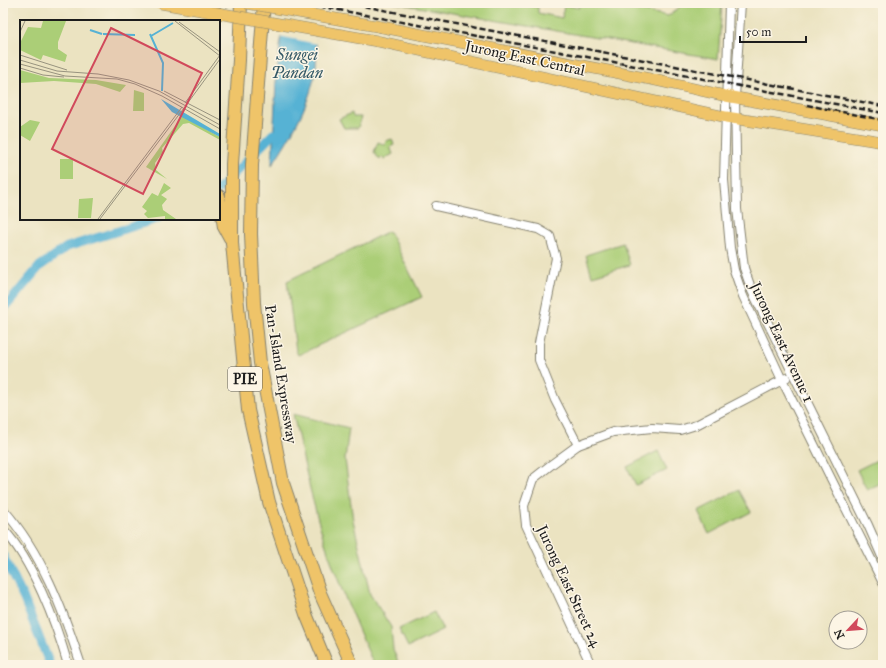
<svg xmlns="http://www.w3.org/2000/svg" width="886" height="668" font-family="'IM FELL Great Primer',serif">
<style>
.green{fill:#abce77;stroke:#64754a}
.water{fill:#56b2d4;stroke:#396778}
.pier{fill:#ebe3c1}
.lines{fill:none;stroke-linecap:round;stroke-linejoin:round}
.canal{stroke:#56b2d4;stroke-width:9}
.minor-casing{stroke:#84806e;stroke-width:10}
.major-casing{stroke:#84806e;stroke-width:12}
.highway-casing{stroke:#84806e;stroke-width:14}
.minor{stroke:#fff;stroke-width:8}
.major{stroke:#efc469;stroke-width:11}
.highway{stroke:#efc469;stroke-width:12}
.rail{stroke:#1c1c1c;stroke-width:2.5;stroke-dasharray:6 3;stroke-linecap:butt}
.major-bridge-casing{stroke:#84806e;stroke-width:12;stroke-linecap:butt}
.major-bridge{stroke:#efc469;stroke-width:11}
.labels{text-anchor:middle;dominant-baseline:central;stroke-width:3;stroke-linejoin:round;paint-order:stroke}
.shield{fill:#fcf5e5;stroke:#5f5d58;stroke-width:1}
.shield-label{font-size:14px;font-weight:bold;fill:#1c1c1c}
.street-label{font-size:15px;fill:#1c1c1c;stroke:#fcf5e5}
.water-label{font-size:16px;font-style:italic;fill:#335866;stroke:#fcf5e5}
.inset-river{fill:none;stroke:#56b2d4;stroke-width:2}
.inset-road{fill:none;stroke:#98937f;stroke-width:1}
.view{fill:#d1495b;fill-opacity:0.15;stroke:#d1495b;stroke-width:2}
.inset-edge{fill:none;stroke:#1c1c1c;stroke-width:2}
</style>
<rect width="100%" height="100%" fill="#fcf5e5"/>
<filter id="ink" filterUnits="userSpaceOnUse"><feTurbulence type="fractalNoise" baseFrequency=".025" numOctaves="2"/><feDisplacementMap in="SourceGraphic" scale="8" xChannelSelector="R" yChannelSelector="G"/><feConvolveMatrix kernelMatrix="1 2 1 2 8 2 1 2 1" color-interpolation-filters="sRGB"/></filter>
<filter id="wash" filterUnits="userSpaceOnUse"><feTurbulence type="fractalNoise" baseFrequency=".012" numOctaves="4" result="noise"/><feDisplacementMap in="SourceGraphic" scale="16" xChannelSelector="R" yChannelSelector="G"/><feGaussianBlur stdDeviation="0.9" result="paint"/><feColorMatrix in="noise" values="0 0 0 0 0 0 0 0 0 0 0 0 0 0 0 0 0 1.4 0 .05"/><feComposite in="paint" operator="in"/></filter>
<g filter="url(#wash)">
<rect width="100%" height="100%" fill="#ebe3c1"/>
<g class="green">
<path d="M 395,3 L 512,3 L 538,7 L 538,13 L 562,18 L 564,5 L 579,8 L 580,3 L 605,3 L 668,16 L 685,3 L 722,3 L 718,59 Z"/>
<path d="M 352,113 L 353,117 L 361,117 L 358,128 L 344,128 L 339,119 Z"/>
<path d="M 392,139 L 394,145 L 390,147 L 393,154 L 384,159 L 383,157 L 379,159 L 374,152 L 378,142 L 385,145 L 386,141 Z"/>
<path d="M 389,231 L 422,297 L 298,355 L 296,351 L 287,281 Z"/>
<path d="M 623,243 L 630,265 L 592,276 L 586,255 Z"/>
<path d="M 293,414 L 349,428 L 345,459 L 353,520 L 370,594 L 391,627 L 393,649 L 399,665 L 374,665 C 358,629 342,592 329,555 C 313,509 304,461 293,414 Z"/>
<path d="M 658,451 L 667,470 L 636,485 L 627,467 Z"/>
<path d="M 883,457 L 883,482 L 867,490 L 857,470 Z"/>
<path d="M 739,490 L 751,512 L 709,534 L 698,511 Z"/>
<path d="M 434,612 L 443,630 L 408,647 L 399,629 Z"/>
</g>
<path class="water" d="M 285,3 L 314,3 C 314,23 318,45 316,65 C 312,102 292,134 272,165 L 276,82 Z"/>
<path class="pier" d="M 283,3 L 316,9 L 317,44 L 279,36 Z"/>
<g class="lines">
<g class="canal">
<path d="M 219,189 L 273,134"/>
<path d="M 3,310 L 40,266 L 67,247 L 157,219"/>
<path d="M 3,556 L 24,599 L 50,665"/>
</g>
</g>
</g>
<g filter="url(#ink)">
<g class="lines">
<g class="minor-casing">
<g id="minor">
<path d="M 729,3 L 724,180 L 730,248 L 734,270 L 743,296 L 782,380 L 883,583"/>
<path d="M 741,3 L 735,97 L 737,209 L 744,268 L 752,291 L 868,525 L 883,559"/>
<path d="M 436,206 L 538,229 L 550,236 L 556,258 L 539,343 L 539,360 L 555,400 L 578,445"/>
<path d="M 3,509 C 42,553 63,610 81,665"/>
<path d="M 3,529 C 33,561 56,623 68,665"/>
<path d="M 591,665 L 526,525 L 524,506 L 533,479 L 552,464 L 578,445 L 613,432 L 652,428 L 680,430 L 696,425 L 786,378"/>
</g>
</g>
<g class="major-casing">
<g id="major">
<path d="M 382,27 L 650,79 L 726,96 L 883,125"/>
<path d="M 377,41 L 726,117 L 883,142"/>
</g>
</g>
<g class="highway-casing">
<g id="highway">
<path d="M 241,3 L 239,60 L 232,164 L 232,243 L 248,410 L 269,502 L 306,614 L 327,665"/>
<path d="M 264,3 L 252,165 L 251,234 L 254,303 L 260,363 L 283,483 L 320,593 L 352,665"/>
<path d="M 213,21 L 214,3"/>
<path d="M 219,196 L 224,227 L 230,238"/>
</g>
</g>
<use href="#minor" class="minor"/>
<use href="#major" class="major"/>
<use href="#highway" class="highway"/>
<g class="rail">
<path d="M 302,3 L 883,113"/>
<path d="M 347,3 L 883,106"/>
<path d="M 807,105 L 883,120"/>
</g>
<g class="major-bridge-casing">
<g id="major-bridge">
<path d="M 160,3 L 377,41"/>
<path d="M 246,3 L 382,27"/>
</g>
</g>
<use href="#major-bridge" class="major-bridge"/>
</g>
</g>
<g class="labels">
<rect class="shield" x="228" y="367" width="34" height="24" rx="3"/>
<g class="shield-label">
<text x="245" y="379">PIE</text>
</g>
<g class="street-label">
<text transform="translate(525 58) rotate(12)">Jurong East Central</text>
<text transform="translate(782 342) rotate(65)">Jurong East Avenue 1</text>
<text transform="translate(281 374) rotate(81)">Pan-Island Expressway</text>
<text transform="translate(569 586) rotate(65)">Jurong East Street 24</text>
</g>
<g class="water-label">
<text x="297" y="54">Sungei<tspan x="297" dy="18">Pandan</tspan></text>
</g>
</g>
<g transform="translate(20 20)">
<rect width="200" height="200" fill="#ebe3c1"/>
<path d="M 23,1 L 46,1 L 38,22 L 38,29 L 47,35 L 45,42 L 23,35 L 21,40 L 0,30 L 0,23 L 8,7 L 21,8 ZM 0,50 L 29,58 L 76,60 L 106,65 L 100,72 L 76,64 L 34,61 L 0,63 ZM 114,70 L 124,73 L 124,91 L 113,91 ZM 162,96 L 200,117 L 200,120 L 169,103 L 163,104 L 142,128 L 143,132 L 135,143 L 136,150 L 147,159 L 126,147 ZM 10,100 L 20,102 L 10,121 L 0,115 L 0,107 ZM 40,139 L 53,139 L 53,159 L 40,159 ZM 144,163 L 151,168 L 141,175 L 147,179 L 142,185 L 143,190 L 156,199 L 145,199 L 145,196 L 128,198 L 124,194 L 127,191 L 122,187 L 132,173 L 138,176 ZM 73,178 L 71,198 L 58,198 L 59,179 Z" fill="#abce77"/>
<path d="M 141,79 L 200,114 L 200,117 L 152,92 Z" fill="#56b2d4"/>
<path class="inset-river" d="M 70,10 L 82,14M 83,14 L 115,15M 130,14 L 143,43 L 142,71M 131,16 L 153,3"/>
<path class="inset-road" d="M 155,1 L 200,36M 159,2 L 200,32M 0,12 L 5,1M 0,35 L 47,50M 0,40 L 37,51 L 78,54 L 109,60 L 139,71 L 200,105M 0,44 L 45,56 L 97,59 L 115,64 L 142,76 L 200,109M 0,48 L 23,55 L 44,57M 144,71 L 200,100M 165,83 L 200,35M 167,84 L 200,39M 78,199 L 162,87M 80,199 L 164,88"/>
<path class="view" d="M 91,8 L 182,53 L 123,174 L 32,129 Z"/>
<rect width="200" height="200" class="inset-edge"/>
</g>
<rect width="886" height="668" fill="none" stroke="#fcf5e5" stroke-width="16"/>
<g transform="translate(848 630) rotate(244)"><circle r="19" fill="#fcf5e5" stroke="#a29e95"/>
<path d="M0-3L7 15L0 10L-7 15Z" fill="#d1495b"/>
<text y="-6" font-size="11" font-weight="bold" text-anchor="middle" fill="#1c1c1c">N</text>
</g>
<path d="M740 36v6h66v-6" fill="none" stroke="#1c1c1c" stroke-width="2"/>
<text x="746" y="36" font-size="12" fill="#1c1c1c" stroke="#fcf5e5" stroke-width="3" paint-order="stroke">50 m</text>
</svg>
